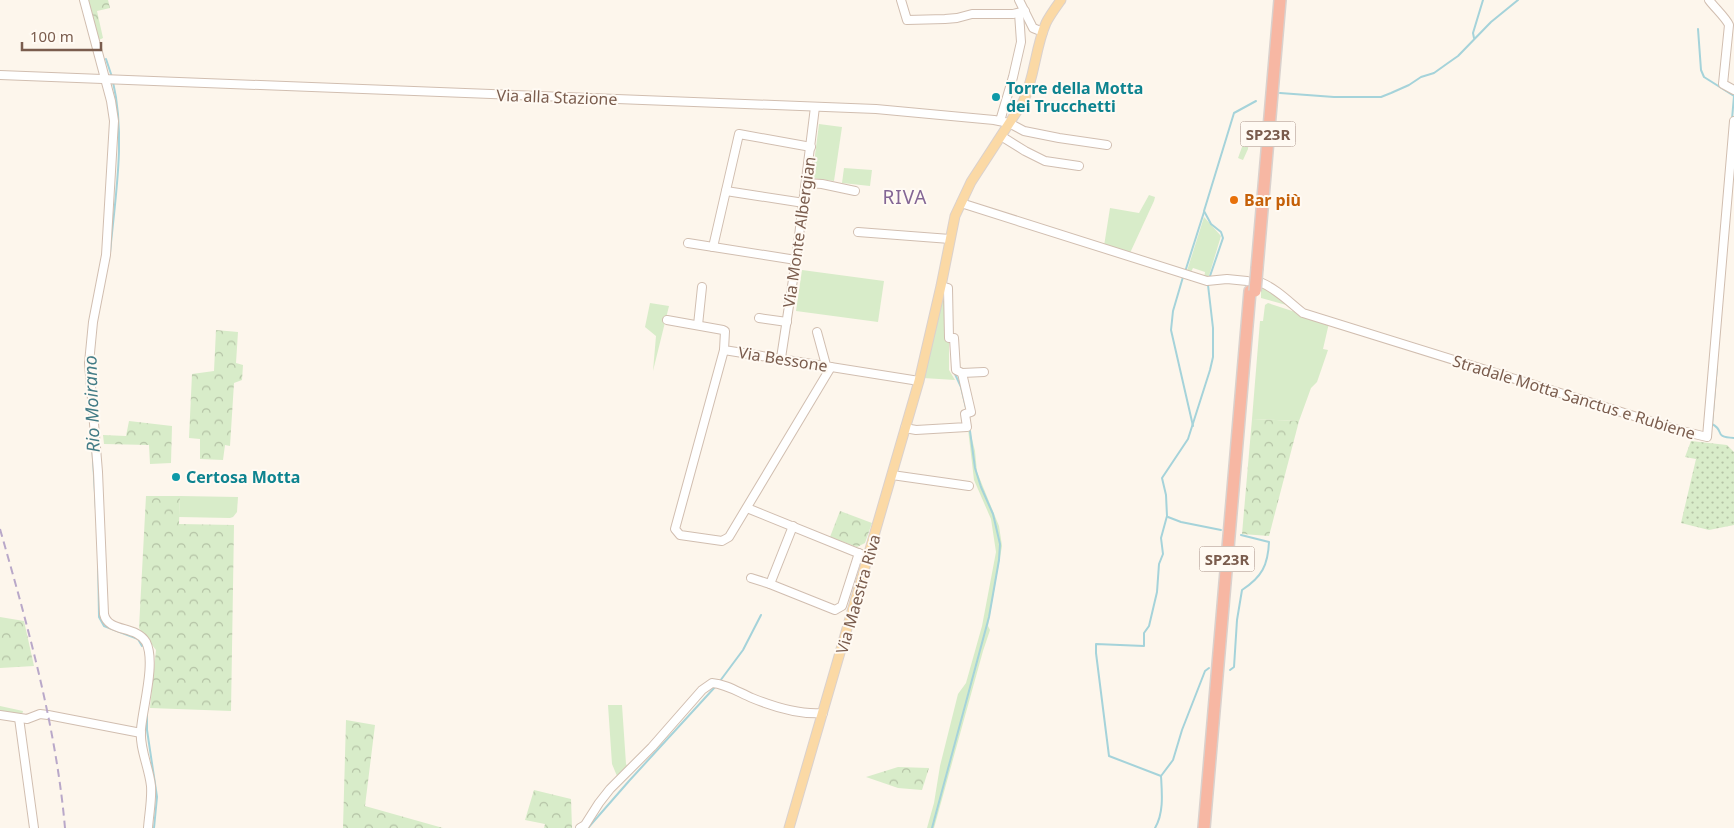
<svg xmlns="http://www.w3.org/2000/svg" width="1734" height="828" font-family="'Noto Sans',sans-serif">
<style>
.grass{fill:#d8ecc9}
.forest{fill:url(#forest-crowns)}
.garden{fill:url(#garden-dots)}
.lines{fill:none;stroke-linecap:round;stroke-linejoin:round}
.stream{stroke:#a5d3da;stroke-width:2}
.minor-casing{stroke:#d1beb0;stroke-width:10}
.major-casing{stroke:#dad1cd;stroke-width:11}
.highway-casing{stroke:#dad1cd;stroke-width:14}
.minor{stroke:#fff;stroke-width:8}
.major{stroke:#fbd9a5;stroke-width:9}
.highway{stroke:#f7b7a3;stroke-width:11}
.rail{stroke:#b9a8c9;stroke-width:2;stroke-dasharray:8 5;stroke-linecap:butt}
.highway-bridge-casing{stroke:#dad1cd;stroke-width:14;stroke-linecap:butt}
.highway-bridge{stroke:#f7b7a3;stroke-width:11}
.culture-dot{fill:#0f9aa8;stroke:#fffaf3;stroke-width:2}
.food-dot{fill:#e8710a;stroke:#fffaf3;stroke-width:2}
.labels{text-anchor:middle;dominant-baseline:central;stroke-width:4;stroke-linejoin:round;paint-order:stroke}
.shield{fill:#fffaf3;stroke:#a28b7f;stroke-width:1}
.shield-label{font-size:15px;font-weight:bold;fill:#7a5c4d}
.culture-label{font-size:16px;font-weight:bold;fill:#0d838f;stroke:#fffaf3;text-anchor:start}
.street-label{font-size:16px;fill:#7a5c4d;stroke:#fffaf3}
.food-label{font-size:16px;font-weight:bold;fill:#c56008;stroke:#fffaf3;text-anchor:start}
.water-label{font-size:18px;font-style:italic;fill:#437c86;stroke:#fffaf3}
.quarter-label{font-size:19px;letter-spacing:1px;fill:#846695;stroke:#fffaf3}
</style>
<defs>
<pattern id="forest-crowns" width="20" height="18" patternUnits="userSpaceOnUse" patternTransform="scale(1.25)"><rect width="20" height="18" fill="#d8ecc9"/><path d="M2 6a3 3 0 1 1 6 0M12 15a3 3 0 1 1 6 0" fill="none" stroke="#b4c2a5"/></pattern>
<pattern id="garden-dots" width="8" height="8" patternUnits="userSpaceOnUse" patternTransform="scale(1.25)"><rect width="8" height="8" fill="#d8ecc9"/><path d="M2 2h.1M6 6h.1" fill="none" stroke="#b4c2a5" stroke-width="1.8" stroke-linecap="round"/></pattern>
</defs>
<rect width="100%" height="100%" fill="#fdf6ec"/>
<g class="grass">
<path d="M 819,124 L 842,127 L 834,181 L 812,178 Z"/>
<path d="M 1246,136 L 1249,138 L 1248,149 L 1243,160 L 1238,158 Z"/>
<path d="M 844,168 L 872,170 L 870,186 L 842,183 Z"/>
<path d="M 1149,195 L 1155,197 L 1154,201 L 1130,253 L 1104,246 L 1110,208 L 1139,213 Z"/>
<path d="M 1204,217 L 1221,236 L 1208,279 L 1204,278 L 1205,272 L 1193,268 L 1191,272 L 1187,271 Z"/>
<path d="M 802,270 L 884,281 L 878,322 L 796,311 Z"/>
<path d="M 1261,285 L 1274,292 L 1290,306 L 1261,298 Z"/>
<path d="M 943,291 L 946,297 L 947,341 L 949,341 L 949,370 L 955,380 L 923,378 Z"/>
<path d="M 650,303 L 669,306 L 653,371 L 656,336 L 645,327 Z"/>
<path d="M 1268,303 L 1329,323 L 1323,349 L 1328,350 L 1317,382 L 1311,388 L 1299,421 L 1252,419 L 1260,321 L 1263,321 L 1265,305 Z"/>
<path d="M 968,429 L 970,431 L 975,451 L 977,472 L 999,526 L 1002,546 L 988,626 L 990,630 L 983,651 L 934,828 L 927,828 L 934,803 L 940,766 L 958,694 L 966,683 L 982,626 L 996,552 L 991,519 L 974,480 Z"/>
<path d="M 180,496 L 238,497 L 237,512 L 233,517 L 230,518 L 179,517 Z"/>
<path d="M 608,705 L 622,705 L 626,764 L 628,767 L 617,776 L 612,764 Z"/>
<path d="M 0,706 L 23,711 L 22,715 L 0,711 Z"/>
</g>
<g class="forest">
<path d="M 86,0 L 108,0 L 110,8 L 97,11 L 103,38 L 97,41 Z"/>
<path d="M 216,330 L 238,332 L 236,363 L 243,365 L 242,380 L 234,383 L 230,446 L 225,445 L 223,460 L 200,459 L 200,439 L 189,438 L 192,374 L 214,371 Z"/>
<path d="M 1252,419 L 1299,421 L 1269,536 L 1242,534 Z"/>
<path d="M 129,421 L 172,426 L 171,463 L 150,464 L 149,445 L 104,444 L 103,435 L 126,436 Z"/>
<path d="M 146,496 L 180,496 L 179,524 L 234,525 L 231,711 L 150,708 L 156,650 L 139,628 Z"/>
<path d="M 840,511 L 872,523 L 865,543 L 857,547 L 830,537 Z"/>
<path d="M 0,617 L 24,621 L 34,666 L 0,668 Z"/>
<path d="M 346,720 L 375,725 L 365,806 L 443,828 L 343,828 Z"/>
<path d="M 898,767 L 929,768 L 922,790 L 898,788 L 866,777 Z"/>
<path d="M 534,790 L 571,799 L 572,828 L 544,828 L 545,824 L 525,820 Z"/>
</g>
<path class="garden" d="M 1691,441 L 1727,445 L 1734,452 L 1734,525 L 1709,530 L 1681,523 L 1696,459 L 1685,457 Z"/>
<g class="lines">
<g class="stream">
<path d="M 1698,29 L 1701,70 L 1704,77 L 1734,96 L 1732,119"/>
<path d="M 1474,38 L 1473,33 L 1483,0"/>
<path d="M 106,59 L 112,77"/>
<path d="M 1280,93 L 1334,97 L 1381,97 L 1391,93 L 1409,85 L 1421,77 L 1434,73 L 1448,63 L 1458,56 L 1491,22 L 1518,0"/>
<path d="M 110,253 C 115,198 126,137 113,82"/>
<path d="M 1185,272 L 1204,212"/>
<path d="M 1183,277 L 1173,311 L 1171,330 L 1193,426"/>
<path d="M 1209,279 L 1223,238 L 1221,232 L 1211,224 L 1204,211 L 1234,113 L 1256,101"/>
<path d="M 1717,366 L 1712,424 C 1726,431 1712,437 1734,438"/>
<path d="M 86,370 L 88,393"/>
<path d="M 954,372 L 961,387 L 966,408"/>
<path d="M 91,425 L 96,510"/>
<path d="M 1168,517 L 1181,522 L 1221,530"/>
<path d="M 98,555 L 99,617 L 104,626 L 138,639 L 142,646"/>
<path d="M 1230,670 L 1234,667 L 1237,620 L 1242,590 C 1262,577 1268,565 1269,542 L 1241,535"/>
<path d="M 720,681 L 743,650 L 761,615"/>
<path d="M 147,712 L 147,730 L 157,797 L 154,828"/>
<path d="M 1161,776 L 1109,756 L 1096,653 L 1096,644 L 1144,646 L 1144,633 L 1149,626 L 1157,592 L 1159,564 L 1163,554 L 1161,538 L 1167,516 L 1166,495 L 1162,478 L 1188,439 L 1210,370 L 1213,357 L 1213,328 L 1208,285"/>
<path d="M 588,828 L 629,781 L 715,687"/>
<path d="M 932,828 L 989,617 L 999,560 L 1000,544 L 993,514 L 981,487 L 975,468 L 970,431"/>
<path d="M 1155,828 C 1164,813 1162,793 1161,776 L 1173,760 L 1182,730 L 1205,671 L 1209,668"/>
</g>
<g class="minor-casing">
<g id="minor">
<path d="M 84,0 L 111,101 L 114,121 L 106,255 L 93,322 L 89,363 L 98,472 L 104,614 C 108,633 136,625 146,642 C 156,662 143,706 141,729 C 139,748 149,767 151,786 C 152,800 149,814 148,828"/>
<path d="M 901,0 L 907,20 L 945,19 L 957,18 L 972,14 L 1013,14 L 1025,11"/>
<path d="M 1019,0 L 1033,28 L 1043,32"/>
<path d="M 1709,0 C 1714,7 1726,18 1729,25 L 1723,84 L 1734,90"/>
<path d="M 0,75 L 876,109 L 994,120 L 1009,123 L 1024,131 L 1059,138 L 1107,145"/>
<path d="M 1000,121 L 1013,77 L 1021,42 L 1019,13"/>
<path d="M 1001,136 L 1025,151 L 1045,161 L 1079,166"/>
<path d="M 807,183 L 822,184 L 855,191"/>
<path d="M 726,191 L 804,203"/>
<path d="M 961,203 L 1207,281 L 1227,279 L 1247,281"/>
<path d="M 858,232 L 950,239"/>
<path d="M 688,243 L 796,260"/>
<path d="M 713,247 L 739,134 L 811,147"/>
<path d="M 1260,282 C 1277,289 1289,302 1303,313 L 1682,431 L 1707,437 L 1734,121"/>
<path d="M 759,318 L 787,322"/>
<path d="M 667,320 L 723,330 L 725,331 L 724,350 L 919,381"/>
<path d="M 698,325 L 702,287"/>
<path d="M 817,332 L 826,365"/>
<path d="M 724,350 L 675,529 L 680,535 L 722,541 L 729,537 L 831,367"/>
<path d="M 781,358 L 796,260 L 815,107"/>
<path d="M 962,373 L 984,372"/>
<path d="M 905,428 L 916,430 L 967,427 L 965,414 L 971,412 L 962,373 L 956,370 L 954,338 L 949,338 L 948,288 L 941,286"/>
<path d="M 892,475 L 969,486"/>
<path d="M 747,508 L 863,555"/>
<path d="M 793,526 L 770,584 L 835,610 L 842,606 L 859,553"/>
<path d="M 751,578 L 770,584"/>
<path d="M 0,715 L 27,719 L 40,714 L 48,715 L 141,733"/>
<path d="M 19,718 L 34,828"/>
<path d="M 580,828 L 585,825 L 599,803 L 610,789 L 652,747 L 702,690 L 712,683 C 726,684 738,692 752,698 C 774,707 799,715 823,713"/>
</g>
</g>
<g class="major-casing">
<path id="major" d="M 789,828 L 919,381 L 941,286 L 955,216 L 971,182 L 1023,102 C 1035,77 1035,48 1046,23 C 1050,15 1056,7 1061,0"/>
</g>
<g class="highway-casing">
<g id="highway">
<path d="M 1257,268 L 1280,0"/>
<path d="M 1204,828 L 1250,291"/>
</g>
</g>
<use href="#minor" class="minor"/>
<use href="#major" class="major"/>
<use href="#highway" class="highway"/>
<path class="rail" d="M 0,529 C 28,627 56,726 65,828"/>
<g class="highway-bridge-casing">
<path id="highway-bridge" d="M 1255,291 L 1257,268"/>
</g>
<use href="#highway-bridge" class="highway-bridge"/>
</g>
<g class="culture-dot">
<circle cx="996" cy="97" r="5"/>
<circle cx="176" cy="477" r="5"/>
</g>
<circle class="food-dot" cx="1234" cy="200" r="5"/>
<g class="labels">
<g class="shield">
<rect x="1240.5" y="121.5" width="55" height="25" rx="4"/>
<rect x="1199.5" y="546.5" width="55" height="25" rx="4"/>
</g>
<g class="shield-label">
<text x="1268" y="134">SP23R</text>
<text x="1227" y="559">SP23R</text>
</g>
<g class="culture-label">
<text x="1006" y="88">Torre della Motta<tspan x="1006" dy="18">dei Trucchetti</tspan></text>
<text x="186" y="477">Certosa Motta</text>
</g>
<g class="street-label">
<text transform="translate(557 97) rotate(2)">Via alla Stazione</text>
<text transform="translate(799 232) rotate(-82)">Via Monte Albergian</text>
<text transform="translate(783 359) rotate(9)">Via Bessone</text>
<text transform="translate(1574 397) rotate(17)">Stradale Motta Sanctus e Rubiene</text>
<text transform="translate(858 594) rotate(-74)">Via Maestra Riva</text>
</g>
<g class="food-label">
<text x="1244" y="200">Bar più</text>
</g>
<g class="water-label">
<text transform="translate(91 404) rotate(-92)">Rio Moirano</text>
</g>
<g class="quarter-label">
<text x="905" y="197">RIVA</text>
</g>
</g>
<path d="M22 42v8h79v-8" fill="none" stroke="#7a5c4d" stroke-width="2.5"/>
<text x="30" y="42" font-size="15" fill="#7a5c4d" stroke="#fffaf3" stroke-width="4" paint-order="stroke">100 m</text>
</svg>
